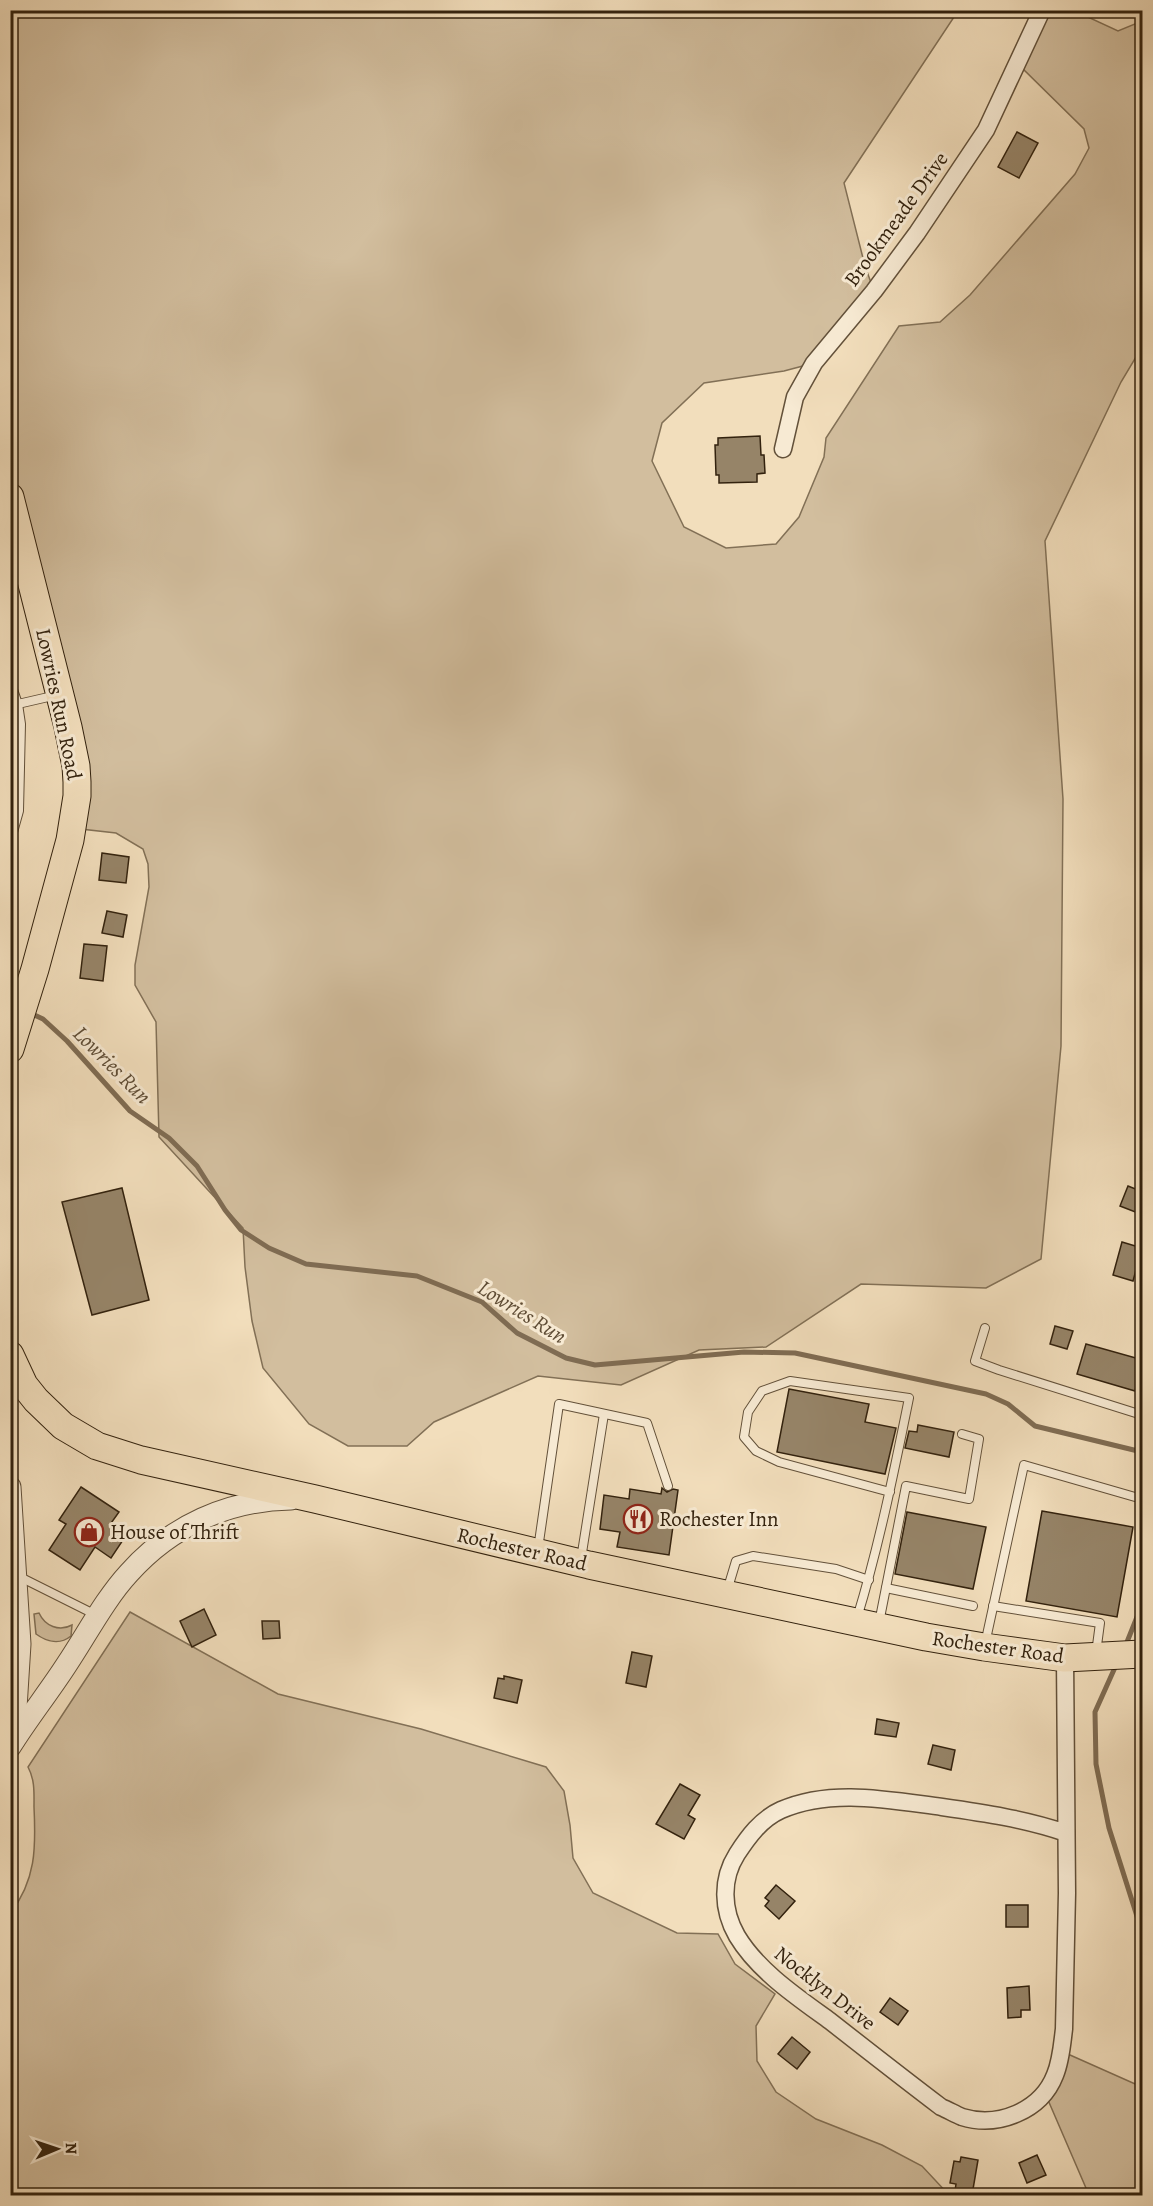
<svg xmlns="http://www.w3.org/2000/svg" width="1153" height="2206" font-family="Alegreya,serif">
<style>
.green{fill:#d2be9e;stroke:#827056;stroke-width:1.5}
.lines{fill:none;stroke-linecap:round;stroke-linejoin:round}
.stream{stroke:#7f6c53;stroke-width:5}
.building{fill:#968468;stroke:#33220e;stroke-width:1.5}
.service-casing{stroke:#63513a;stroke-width:10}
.minor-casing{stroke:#63513a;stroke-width:19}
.tertiary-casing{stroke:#63513a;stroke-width:23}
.primary-casing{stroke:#33220e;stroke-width:29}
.service{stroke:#f7ead3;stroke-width:8}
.minor{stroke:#f7ead3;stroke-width:16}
.tertiary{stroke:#f7ead3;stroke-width:21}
.primary{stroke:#f2debc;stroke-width:27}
.labels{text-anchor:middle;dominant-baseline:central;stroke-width:6;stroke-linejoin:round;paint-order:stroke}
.street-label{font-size:21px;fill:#33220e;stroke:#f7ead3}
.poi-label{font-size:21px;fill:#33220e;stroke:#f7ead3;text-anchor:start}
.water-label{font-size:22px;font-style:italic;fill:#5f4d36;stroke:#f7ead3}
</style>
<rect width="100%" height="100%" fill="#f2debc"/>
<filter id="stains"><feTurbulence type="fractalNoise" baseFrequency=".00333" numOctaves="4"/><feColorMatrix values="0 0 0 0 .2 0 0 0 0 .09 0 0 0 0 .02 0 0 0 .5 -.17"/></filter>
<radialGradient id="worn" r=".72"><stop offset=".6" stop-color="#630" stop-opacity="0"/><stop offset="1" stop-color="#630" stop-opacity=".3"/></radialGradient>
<g class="green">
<path d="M 10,11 L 958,11 L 844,183 L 865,266 L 874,291 L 814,363 L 784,371 L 704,383 L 662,423 L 652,461 L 684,527 L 726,548 L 776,544 L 799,517 L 824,457 L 826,438 L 899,326 L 940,322 L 970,295 L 1075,174 L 1089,148 L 1084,129 L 1017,63 L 1042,11 L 1075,11 L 1118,31 L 1142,21 L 1142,347 L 1121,382 L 1045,541 L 1063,799 L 1061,1046 L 1041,1259 L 986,1288 L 861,1284 L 766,1347 L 699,1350 L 621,1385 L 538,1376 L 434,1422 L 407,1446 L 348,1446 L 309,1424 L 263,1368 L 252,1321 L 245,1267 L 243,1228 L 159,1137 L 156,1022 L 135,985 L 135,965 L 149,887 L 148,864 L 143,849 L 116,833 L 72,828 L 75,811 L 11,497 Z"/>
<path d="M 130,1612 L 278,1694 L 421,1729 L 546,1767 L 564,1791 L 570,1825 L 573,1858 L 593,1893 L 677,1933 L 718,1934 L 735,1964 L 775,1994 L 756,2026 L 757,2061 L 776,2092 L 816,2119 L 882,2145 L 922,2166 L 949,2195 L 11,2195 L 10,1914 C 36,1880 36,1848 34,1807 C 34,1793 35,1780 28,1767 Z"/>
<path d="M 39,1613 C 45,1626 59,1632 72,1625 L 71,1636 C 60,1645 47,1642 36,1634 L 34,1614 Z"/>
<path d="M 1061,2051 L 1142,2087 L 1142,2195 L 1089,2195 L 1045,2093 Z"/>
</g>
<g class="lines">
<g class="stream">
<path d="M 30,1013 L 43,1019 L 67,1041 L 130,1111 L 169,1138 L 197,1166 L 225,1210 L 241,1230 L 269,1248 L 306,1264 L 417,1276 L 482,1302 L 517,1333 L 566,1358 L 595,1365 L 744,1352 L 795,1353 L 986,1394 L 1008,1404 L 1035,1426 L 1142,1452"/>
<path d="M 1125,1647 L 1141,1607 L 1142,1597"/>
<path d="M 1117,1663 L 1095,1712 L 1096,1764 L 1109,1828 L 1142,1932"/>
</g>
</g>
<g class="building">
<path d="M 1017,132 L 1038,143 L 1019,178 L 998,167 Z"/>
<path d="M 760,436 L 761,455 L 764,455 L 765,473 L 757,474 L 757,482 L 719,483 L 719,475 L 716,475 L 715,445 L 718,445 L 718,438 Z"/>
<path d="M 102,853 L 129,857 L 126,883 L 99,880 Z"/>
<path d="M 107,911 L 127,915 L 123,937 L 102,933 Z"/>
<path d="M 84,944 L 107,946 L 103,981 L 80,978 Z"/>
<path d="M 1128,1186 L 1143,1192 L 1143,1215 L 1120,1206 Z"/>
<path d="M 122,1188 L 149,1300 L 92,1315 L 62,1202 Z"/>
<path d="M 1122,1242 L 1142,1248 L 1133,1281 L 1113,1275 Z"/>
<path d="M 1055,1326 L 1073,1331 L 1067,1349 L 1050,1344 Z"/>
<path d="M 1086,1344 L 1143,1360 L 1135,1391 L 1077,1374 Z"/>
<path d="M 789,1389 L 869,1404 L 865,1422 L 896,1428 L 885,1474 L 777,1452 Z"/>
<path d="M 918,1425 L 954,1432 L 949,1457 L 905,1448 L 909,1431 L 917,1432 Z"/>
<path d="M 81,1487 L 119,1512 L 109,1526 L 125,1537 L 111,1558 L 95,1547 L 80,1570 L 49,1550 L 66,1524 L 59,1520 Z"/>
<path d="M 662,1488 L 667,1492 L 673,1489 L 678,1490 L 669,1555 L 617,1547 L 620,1532 L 600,1529 L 604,1495 L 629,1499 L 630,1489 L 661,1494 Z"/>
<path d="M 1042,1511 L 1133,1527 L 1117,1617 L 1026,1601 Z"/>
<path d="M 907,1512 L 986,1527 L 973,1589 L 895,1574 Z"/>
<path d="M 204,1609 L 216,1635 L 192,1647 L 180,1621 Z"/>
<path d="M 262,1621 L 279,1621 L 280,1638 L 263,1639 Z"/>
<path d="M 632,1652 L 652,1656 L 646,1687 L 626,1683 Z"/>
<path d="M 504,1676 L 522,1680 L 517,1703 L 494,1698 L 498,1678 L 504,1679 Z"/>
<path d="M 877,1719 L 899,1723 L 896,1737 L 875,1734 Z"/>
<path d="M 933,1745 L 955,1750 L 951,1770 L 928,1764 Z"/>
<path d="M 680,1784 L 700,1795 L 688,1815 L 695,1819 L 684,1839 L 656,1824 Z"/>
<path d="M 776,1885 L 795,1901 L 779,1919 L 765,1906 L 769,1901 L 765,1898 Z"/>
<rect x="1006" y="1905" width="22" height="22"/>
<path d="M 1029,1986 L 1030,2010 L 1021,2010 L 1021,2017 L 1008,2018 L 1007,1988 Z"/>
<path d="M 890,1998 L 908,2011 L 898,2025 L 880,2012 Z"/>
<path d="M 792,2037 L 810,2052 L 797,2069 L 778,2054 Z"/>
<path d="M 1037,2155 L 1046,2175 L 1027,2183 L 1019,2163 Z"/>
<path d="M 961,2157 L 978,2160 L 972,2195 L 955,2191 L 956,2184 L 950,2183 L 954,2161 L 960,2162 Z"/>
</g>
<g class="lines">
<g class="service-casing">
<g id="service">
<path d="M 10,681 L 18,704 L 57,695"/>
<path d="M 10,843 L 19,811 L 21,724 L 18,704"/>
<path d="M 985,1328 L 975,1361 L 999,1370 L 1142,1415"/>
<path d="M 538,1549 L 559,1404 L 647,1423 L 668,1486"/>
<path d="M 581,1559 L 604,1414"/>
<path d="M 18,1576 L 98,1616"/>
<path d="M 886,1588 L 973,1606"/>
<path d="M 727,1591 L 736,1561 L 753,1556 L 836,1569 L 869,1580"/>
<path d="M 993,1606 L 1100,1623 L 1096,1653"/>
<path d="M 857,1618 C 879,1546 894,1472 909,1398 L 790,1381 L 762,1391 L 748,1412 L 744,1437 L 756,1451 L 779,1462 L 890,1492"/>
<path d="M 879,1623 L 906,1486 L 969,1499 L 979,1439 L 962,1434"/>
<path d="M 985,1644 L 1024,1465 L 1142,1499"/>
</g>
</g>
<g class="minor-casing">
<g id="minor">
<path d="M 783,449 L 795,397 L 814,363 L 874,291 L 917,233 L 986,130 L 1042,10"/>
<path d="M 1065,1658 L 1067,1893 L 1064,2029 C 1062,2045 1061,2061 1055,2075 C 1041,2111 998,2128 962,2117 C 955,2114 948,2110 941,2107 C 904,2079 867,2050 830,2021 C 797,1997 758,1971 737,1936 C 722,1910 721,1879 737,1854 C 748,1837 761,1819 781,1810 C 831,1788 889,1800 942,1807 C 984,1813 1025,1819 1066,1833"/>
</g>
</g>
<g class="tertiary-casing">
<g id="tertiary">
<path d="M 10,1487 L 20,1644 L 14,1740"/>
<path d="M 10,1747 C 28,1718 49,1692 67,1664 C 87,1634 105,1599 129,1573 C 171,1526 228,1500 291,1499"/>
</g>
</g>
<g class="primary-casing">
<g id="primary">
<path d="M 10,497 L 68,727 L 76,766 L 77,782 L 77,796 L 70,840 L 35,969 L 10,1049"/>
<path d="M 10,1355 L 24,1385 L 36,1400 L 63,1426 L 97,1446 L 141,1460 L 315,1499 L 589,1565 L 926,1637 L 984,1647 L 1065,1658 L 1142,1654"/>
</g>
</g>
<use href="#service" class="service"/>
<use href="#minor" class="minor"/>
<use href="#tertiary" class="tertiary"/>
<use href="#primary" class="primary"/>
</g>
<defs>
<g id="restaurant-ring" transform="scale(1.5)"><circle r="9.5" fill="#f7ead3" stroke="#8f2418" stroke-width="1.5"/><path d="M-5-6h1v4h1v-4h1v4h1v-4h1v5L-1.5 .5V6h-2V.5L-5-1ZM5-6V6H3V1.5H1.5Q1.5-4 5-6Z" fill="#8f2418"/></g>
<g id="shop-ring" transform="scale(1.5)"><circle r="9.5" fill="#f7ead3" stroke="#8f2418" stroke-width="1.5"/><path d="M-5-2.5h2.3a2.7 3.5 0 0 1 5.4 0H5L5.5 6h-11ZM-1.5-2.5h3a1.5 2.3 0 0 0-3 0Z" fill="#8f2418"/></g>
</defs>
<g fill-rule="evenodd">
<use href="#restaurant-ring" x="638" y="1519"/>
<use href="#shop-ring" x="89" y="1532"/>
</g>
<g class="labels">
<g class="street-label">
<text transform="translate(896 219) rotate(-54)">Brookmeade Drive</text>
<text transform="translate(59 704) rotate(78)">Lowries Run Road</text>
<text transform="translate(522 1549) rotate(13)">Rochester Road</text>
<text transform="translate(998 1647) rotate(8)">Rochester Road</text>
<text transform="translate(825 1988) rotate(38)">Nocklyn Drive</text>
</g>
<g class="poi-label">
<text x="659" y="1519">Rochester Inn</text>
<text x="110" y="1532">House of Thrift</text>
</g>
<g class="water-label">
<text transform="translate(112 1065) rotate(45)">Lowries Run</text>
<text transform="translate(522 1312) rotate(32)">Lowries Run</text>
</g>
</g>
<rect width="1153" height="2206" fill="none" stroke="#f2debc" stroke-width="36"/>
<rect x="12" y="12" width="1129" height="2182" fill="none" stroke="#33220e" stroke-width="3"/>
<rect x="18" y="18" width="1117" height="2170" fill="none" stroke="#33220e" stroke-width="1.5"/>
<g transform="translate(57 2149) rotate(88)" stroke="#f7ead3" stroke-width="4.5" paint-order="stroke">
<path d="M0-4.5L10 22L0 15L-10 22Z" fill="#33220e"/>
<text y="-9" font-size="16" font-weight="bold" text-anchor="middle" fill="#33220e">N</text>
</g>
<rect width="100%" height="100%" filter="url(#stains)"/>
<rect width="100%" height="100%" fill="url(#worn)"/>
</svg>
